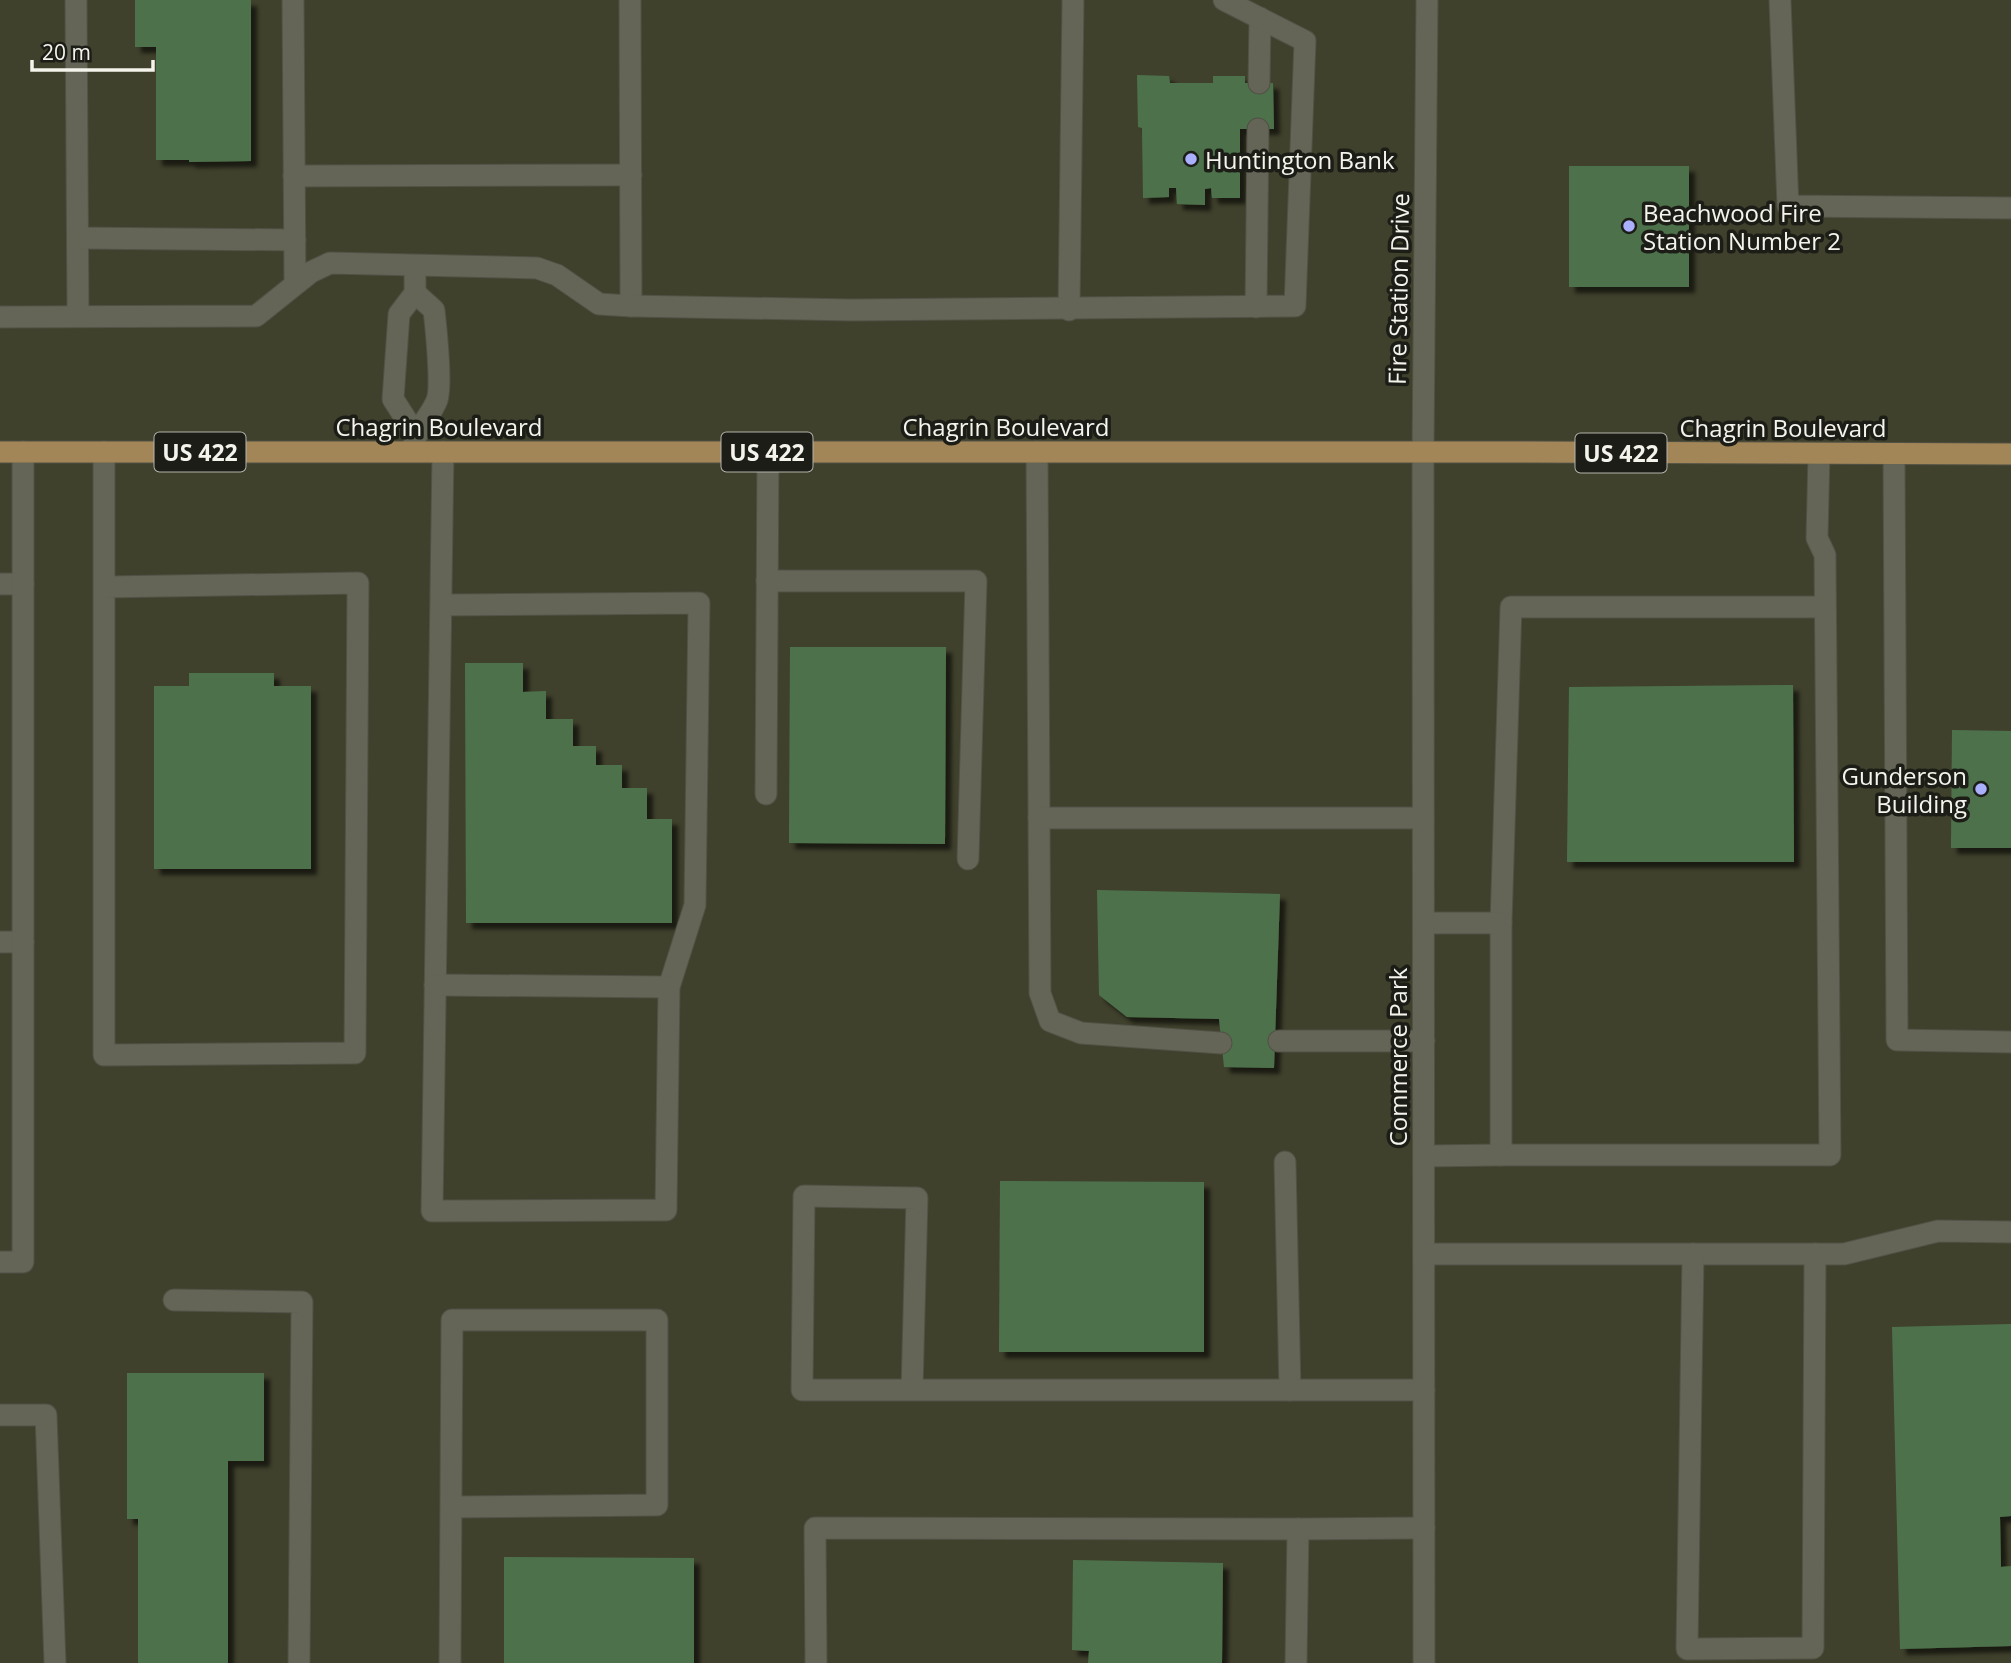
<svg xmlns="http://www.w3.org/2000/svg" width="2011" height="1663" font-family="'Open Sans',sans-serif">
<style>
.built{fill:#40412c}
.building{fill:#4e724b;filter:url(#shadow)}
.lines{fill:none;stroke-linecap:round;stroke-linejoin:round}
.lane-casing{stroke:#515146;stroke-width:23}
.street-casing{stroke:#515146;stroke-width:23}
.primary-casing{stroke:#515146;stroke-width:23}
.lane{stroke:#646556;stroke-width:21}
.street{stroke:#646556;stroke-width:21}
.primary{stroke:#a38657;stroke-width:21}
.poi-dot{fill:#aab0fb;stroke:#1d1d17;stroke-width:2.5}
.labels{text-anchor:middle;dominant-baseline:central;stroke-width:7;stroke-linejoin:round;paint-order:stroke}
.shield{fill:#1d1d17;stroke:#b4b4ac;stroke-width:2}
.shield-label{font-size:23px;font-weight:bold;fill:#f4f4ec}
.poi-label{font-size:24px;fill:#f4f4ec;stroke:#1d1d17;text-anchor:start}
.street-label{font-size:24px;fill:#f4f4ec;stroke:#1d1d17}
</style>
<defs>
<filter id="shadow"><feDropShadow dx="6" dy="6" stdDeviation="2" flood-color="#0009"/></filter>
</defs>
<rect width="100%" height="100%" fill="#363629"/>
<rect class="built" x="0" y="0" width="2011" height="1663"/>
<g class="building">
<path d="M 135,0 L 251,0 L 251,161 L 189,162 L 189,160 L 156,160 L 156,47 L 135,47 Z"/>
<path d="M 1137,75 L 1169,76 L 1170,83 L 1213,83 L 1213,76 L 1245,76 L 1245,83 L 1273,83 L 1274,129 L 1240,129 L 1240,198 L 1212,198 L 1211,188 L 1205,189 L 1205,205 L 1177,204 L 1176,188 L 1169,188 L 1169,197 L 1143,198 L 1142,128 L 1138,127 Z"/>
<rect x="1569" y="166" width="120" height="121"/>
<path d="M 790,647 L 946,647 L 945,844 L 789,843 Z"/>
<path d="M 465,663 L 523,663 L 523,692 L 546,691 L 546,719 L 573,719 L 573,746 L 596,746 L 596,765 L 622,765 L 622,788 L 647,788 L 647,819 L 672,819 L 672,923 L 466,923 Z"/>
<path d="M 189,673 L 274,673 L 274,686 L 311,686 L 311,869 L 154,869 L 154,686 L 189,686 Z"/>
<path d="M 1793,685 L 1794,862 L 1567,862 L 1569,687 Z"/>
<path d="M 1952,730 L 2011,731 L 2011,848 L 1951,848 Z"/>
<path d="M 1097,890 L 1280,894 L 1274,1068 L 1224,1067 L 1219,1019 L 1127,1017 L 1099,995 Z"/>
<path d="M 1000,1181 L 1204,1182 L 1204,1352 L 999,1352 Z"/>
<path d="M 2011,1324 L 2011,1516 L 2000,1517 L 2001,1567 L 2011,1566 L 2011,1646 L 1900,1649 L 1892,1327 Z"/>
<path d="M 127,1373 L 264,1373 L 264,1461 L 228,1461 L 228,1663 L 138,1663 L 138,1519 L 127,1519 Z"/>
<path d="M 504,1557 L 694,1558 L 694,1663 L 504,1663 Z"/>
<path d="M 1073,1560 L 1223,1563 L 1222,1663 L 1088,1663 L 1089,1651 L 1072,1650 Z"/>
</g>
<g class="lines">
<g class="lane-casing">
<g id="lane">
<path d="M 76,0 L 78,316"/>
<path d="M 293,0 L 295,284"/>
<path d="M 630,0 L 631,306"/>
<path d="M 1780,0 L 1788,206 L 2011,208"/>
<path d="M 1259,83 L 1260,18"/>
<path d="M 294,176 L 631,175"/>
<path d="M 78,238 L 295,240"/>
<path d="M 415,266 L 415,293 L 399,314 L 393,399 L 416,435"/>
<path d="M 1256,307 L 1258,129"/>
<path d="M 1069,310 L 1073,0"/>
<path d="M 0,317 L 256,316 L 311,272 L 330,263 L 537,268 L 557,275 L 599,304 L 631,306 L 852,310 L 1295,306 L 1305,41 L 1224,0"/>
<path d="M 414,444 C 417,427 431,416 437,400 C 442,386 436,328 434,310 L 415,293"/>
<path d="M 104,452 L 104,1055 L 355,1053 L 358,583 L 105,587"/>
<path d="M 1037,452 L 1040,993 L 1050,1021 L 1081,1033 L 1221,1043"/>
<path d="M 1819,454 L 1817,538 L 1825,555 L 1830,1155 L 1501,1155 L 1501,923 L 1511,607 L 1825,607"/>
<path d="M 1894,454 L 1897,1040 L 2011,1042"/>
<path d="M 767,581 L 976,581 L 968,859"/>
<path d="M 0,584 L 23,584"/>
<path d="M 441,605 L 699,603 L 695,905 L 669,987 L 666,1210 L 432,1211 L 443,452"/>
<path d="M 766,794 L 768,452"/>
<path d="M 1039,818 L 1423,818"/>
<path d="M 1424,923 L 1501,923"/>
<path d="M 0,942 L 23,942"/>
<path d="M 435,985 L 669,987"/>
<path d="M 1279,1041 L 1424,1041"/>
<path d="M 1424,1156 L 1501,1155"/>
<path d="M 1285,1162 L 1290,1390"/>
<path d="M 1424,1254 L 1844,1254 L 1938,1231 L 2011,1232"/>
<path d="M 1693,1254 L 1687,1649 L 1813,1648 L 1815,1254"/>
<path d="M 0,1262 L 23,1262 L 23,452"/>
<path d="M 174,1300 L 302,1302 L 299,1663"/>
<path d="M 912,1390 L 917,1198 L 804,1196 L 802,1390 L 1424,1390"/>
<path d="M 0,1415 L 46,1415 L 55,1663"/>
<path d="M 1298,1529 L 1424,1528"/>
<path d="M 450,1663 L 452,1320 L 657,1320 L 657,1505 L 451,1507"/>
<path d="M 816,1663 L 815,1528 L 1298,1529 L 1296,1663"/>
</g>
</g>
<g class="street-casing">
<path id="street" d="M 1424,1663 L 1423,452 L 1427,0"/>
</g>
<g class="primary-casing">
<path id="primary" d="M 0,452 L 1527,452 L 2011,454"/>
</g>
<use href="#lane" class="lane"/>
<use href="#street" class="street"/>
<use href="#primary" class="primary"/>
</g>
<g class="poi-dot">
<circle cx="1191" cy="159" r="7"/>
<circle cx="1629" cy="226" r="7"/>
<circle cx="1981" cy="789" r="7"/>
</g>
<g class="labels">
<g class="shield">
<rect x="154.5" y="432.5" width="91" height="39" rx="5"/>
<rect x="721.5" y="432.5" width="91" height="39" rx="5"/>
<rect x="1575.5" y="433.5" width="91" height="39" rx="5"/>
</g>
<g class="shield-label">
<text x="200" y="452">US 422</text>
<text x="767" y="452">US 422</text>
<text x="1621" y="453">US 422</text>
</g>
<g class="poi-label">
<text x="1205" y="159">Huntington Bank</text>
<text x="1643" y="212">Beachwood Fire<tspan x="1643" dy="28">Station Number 2</tspan></text>
<text x="1967" y="775" text-anchor="end">Gunderson<tspan x="1967" dy="28">Building</tspan></text>
</g>
<g class="street-label">
<text transform="translate(1398 289) rotate(-89)">Fire Station Drive</text>
<text x="439" y="426">Chagrin Boulevard</text>
<text x="1006" y="426">Chagrin Boulevard</text>
<text x="1783" y="427">Chagrin Boulevard</text>
<text transform="translate(1397 1057) rotate(-90)">Commerce Park</text>
</g>
</g>
<path d="M32 60v10h121v-10" fill="none" stroke="#f4f4ec" stroke-width="3.5"/>
<text x="42" y="60" font-size="21" fill="#f4f4ec" stroke="#1d1d17" stroke-width="5" paint-order="stroke">20 m</text>
</svg>
